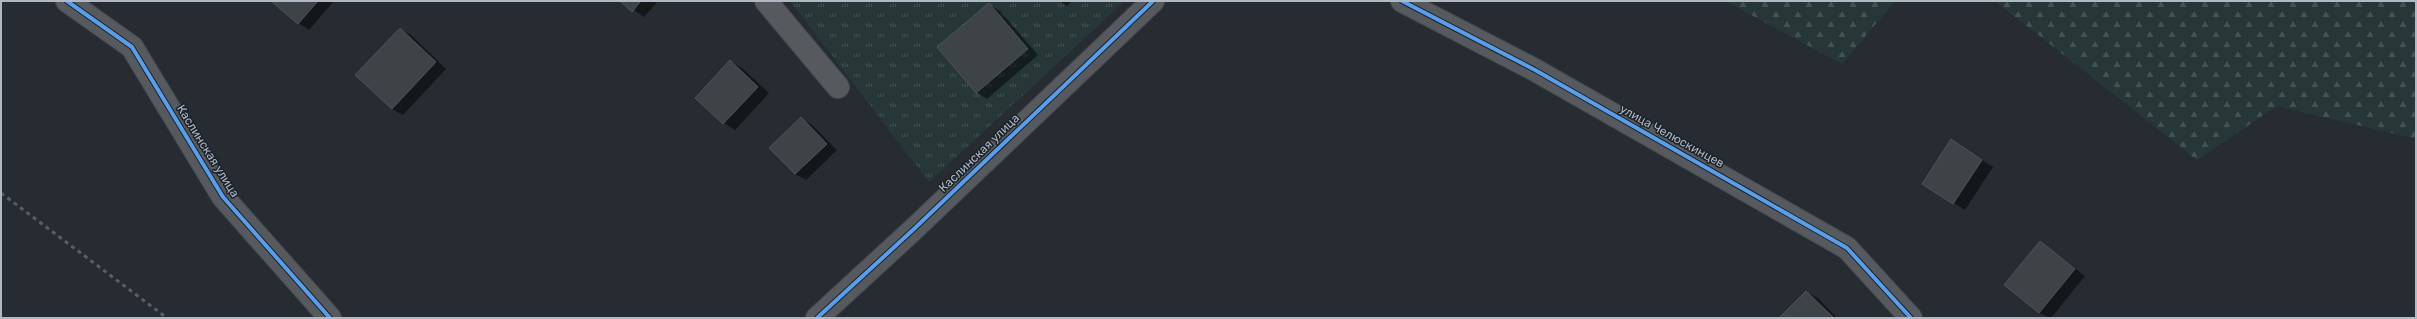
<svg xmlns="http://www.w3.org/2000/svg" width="2417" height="319" font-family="Rubik,sans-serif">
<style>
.grass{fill:url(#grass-tufts)}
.forest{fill:url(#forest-firs)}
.shadow{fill:#0007}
.building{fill:#3e4348;stroke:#4e5359}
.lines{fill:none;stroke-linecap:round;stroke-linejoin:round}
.minor-casing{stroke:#44484c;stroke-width:24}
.minor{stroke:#565a5f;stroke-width:22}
.rail{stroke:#5a5e64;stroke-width:3;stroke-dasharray:4 4;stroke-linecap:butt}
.cycleway-casing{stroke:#1b222b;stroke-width:6}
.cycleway{stroke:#5a9eea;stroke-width:4}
.labels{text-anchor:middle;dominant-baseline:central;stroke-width:3;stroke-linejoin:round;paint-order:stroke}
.street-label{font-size:12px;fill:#b0b8c3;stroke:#1b222b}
</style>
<defs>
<pattern id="grass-tufts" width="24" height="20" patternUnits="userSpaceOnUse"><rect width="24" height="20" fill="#273738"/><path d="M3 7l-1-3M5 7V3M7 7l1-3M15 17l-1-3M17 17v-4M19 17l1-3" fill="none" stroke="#445253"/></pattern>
<pattern id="forest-firs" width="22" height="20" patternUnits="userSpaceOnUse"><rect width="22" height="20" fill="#273738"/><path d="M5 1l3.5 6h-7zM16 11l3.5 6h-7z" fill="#445253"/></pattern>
</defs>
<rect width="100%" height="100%" fill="#262c32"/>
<path class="grass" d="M 790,1 L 1125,1 L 929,182 Z"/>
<g class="forest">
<path d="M 1725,1 L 1895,1 L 1842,64 Z"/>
<path d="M 1995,1 L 2416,1 L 2416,139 L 2277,106 L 2197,160 Z"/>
</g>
<g class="shadow">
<path d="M 272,1 L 334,1 L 309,30 L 298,23 Z"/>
<path d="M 621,1 L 658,1 L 644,17 Z"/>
<path d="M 1059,1 L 1072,1 L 1067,6 Z"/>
<path d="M 989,4 L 1000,11 L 1038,55 L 987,99 L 976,92 Z"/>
<path d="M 400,29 L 411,35 L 446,69 L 403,115 L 392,109 Z"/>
<path d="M 731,61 L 742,68 L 769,93 L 735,130 L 724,123 L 696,98 Z"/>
<path d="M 801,118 L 812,125 L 837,150 L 806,180 L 795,174 Z"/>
<path d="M 1962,147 L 1993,167 L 1965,210 L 1923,184 Z"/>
<path d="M 2040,242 L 2085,276 L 2051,318 L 2039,313 Z"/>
<path d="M 1806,292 L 1818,298 L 1837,318 L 1781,318 Z"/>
</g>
<g class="building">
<path d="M 271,1 L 318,1 L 298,24 Z"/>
<path d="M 620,1 L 641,1 L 632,12 Z"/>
<path d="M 989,3 L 1028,49 L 976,93 L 937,47 Z"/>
<path d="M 400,28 L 436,62 L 392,109 L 355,75 Z"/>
<path d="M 730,60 L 758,87 L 723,124 L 695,98 Z"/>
<path d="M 801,117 L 827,144 L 795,174 L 769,148 Z"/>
<path d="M 1951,139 L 1982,160 L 1953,204 L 1922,184 Z"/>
<path d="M 2040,241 L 2075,269 L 2039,313 L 2004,285 Z"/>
<path d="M 1806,291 L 1834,318 L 1779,318 Z"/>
</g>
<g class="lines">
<g class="minor-casing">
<g id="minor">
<path d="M 67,1 L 132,47 L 223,197 L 330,318"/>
<path d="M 766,1 L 838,87"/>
<path d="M 1402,1 L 1535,70 L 1847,248 L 1911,318"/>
<path d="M 817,318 L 915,228 L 1153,1"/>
</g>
</g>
<use href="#minor" class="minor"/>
<path class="rail" d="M 1,193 L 167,318"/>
<g class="cycleway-casing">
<g id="cycleway">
<path d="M 67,1 L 132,47 L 223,197 L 330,318"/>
<path d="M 1402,1 L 1535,70 L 1847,248 L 1911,318"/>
<path d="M 817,318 L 915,228 L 1153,1"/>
</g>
</g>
<use href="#cycleway" class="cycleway"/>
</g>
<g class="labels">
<g class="street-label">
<text transform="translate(1672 136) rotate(29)">улица Челюскинцев</text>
<text transform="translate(208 151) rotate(58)">Каслинская улица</text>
<text transform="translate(979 153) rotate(-44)">Каслинская улица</text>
</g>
</g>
<rect width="2417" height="319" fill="none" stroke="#b0b8c3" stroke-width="4"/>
</svg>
